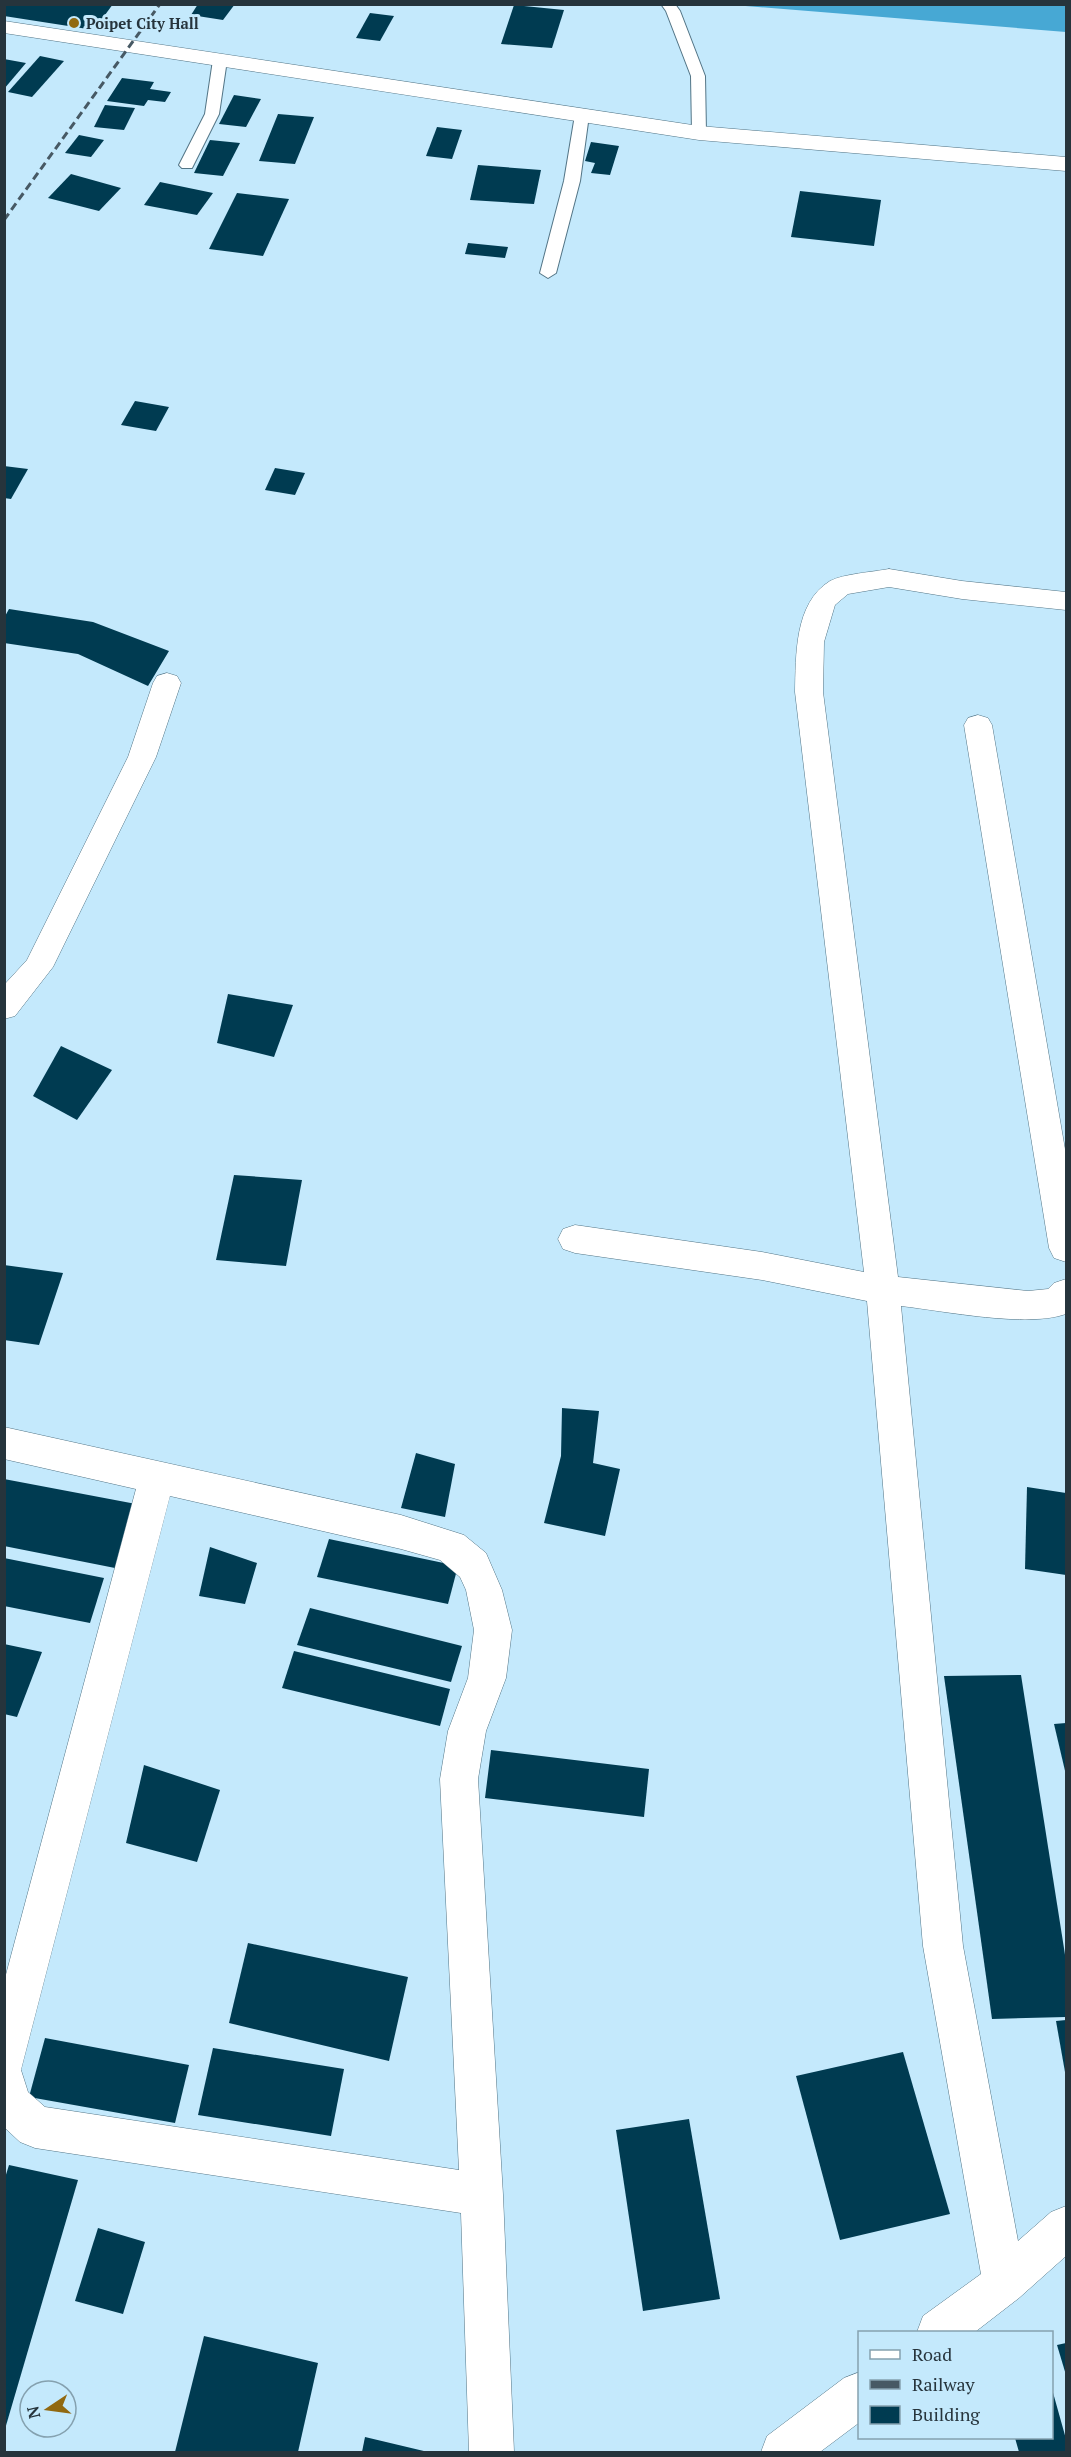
<svg xmlns="http://www.w3.org/2000/svg" width="1071" height="2457" font-family="'PT Serif',serif">
<style>
.water{fill:#47a8d4}
.building{fill:#003b51}
.lines{fill:none;stroke-linecap:round;stroke-linejoin:round}
.lane-casing{stroke:#537586;stroke-width:2}
.street-casing{stroke:#537586;stroke-width:1}
.lane{fill:#fff;fill-rule:evenodd}
.street{fill:#fff;fill-rule:evenodd}
.rail{stroke:#475964;stroke-width:3;stroke-dasharray:8 4.5;stroke-linecap:butt}
.poi-dot{fill:#916911;stroke:#c4e9fc;stroke-width:2}
.labels{text-anchor:middle;dominant-baseline:central;stroke-width:6;stroke-linejoin:round;paint-order:stroke}
.far-poi-label{font-size:15px;font-weight:bold;fill:#26343c;stroke:#c4e9fc;text-anchor:start}
</style>
<rect width="100%" height="100%" fill="#c4e9fc"/>
<path class="water" d="M 732,5 L 1066,5 L 1066,32 L 733,5 Z"/>
<g class="building">
<path d="M 4,4 L 113,4 L 94,30 L 4,16 Z"/>
<path d="M 198,4 L 235,4 L 223,20 L 191,15 Z"/>
<path d="M 514,5 L 564,10 L 552,48 L 501,44 Z"/>
<path d="M 370,13 L 394,16 L 380,41 L 356,38 Z"/>
<path d="M 40,56 L 64,61 L 32,97 L 8,92 Z"/>
<path d="M 4,59 L 26,63 L 4,89 Z"/>
<path d="M 122,78 L 154,82 L 150,89 L 171,92 L 165,102 L 148,100 L 144,106 L 107,101 Z"/>
<path d="M 234,95 L 261,99 L 246,127 L 219,124 Z"/>
<path d="M 105,105 L 135,108 L 124,130 L 94,127 Z"/>
<path d="M 278,114 L 314,117 L 295,164 L 259,161 Z"/>
<path d="M 437,127 L 462,130 L 452,159 L 426,156 Z"/>
<path d="M 79,135 L 104,140 L 91,157 L 65,153 Z"/>
<path d="M 210,140 L 240,143 L 223,176 L 194,173 Z"/>
<path d="M 591,142 L 619,146 L 610,175 L 591,173 L 595,163 L 585,161 Z"/>
<path d="M 478,165 L 541,170 L 534,204 L 470,200 Z"/>
<path d="M 71,174 L 121,188 L 99,211 L 48,198 Z"/>
<path d="M 160,182 L 213,193 L 197,215 L 144,205 Z"/>
<path d="M 800,191 L 881,200 L 874,246 L 791,237 Z"/>
<path d="M 237,193 L 289,199 L 263,256 L 209,249 Z"/>
<path d="M 468,243 L 508,247 L 505,258 L 465,254 Z"/>
<path d="M 135,401 L 169,407 L 156,431 L 121,425 Z"/>
<path d="M 4,466 L 28,469 L 11,499 L 4,498 Z"/>
<path d="M 275,468 L 305,473 L 295,495 L 265,490 Z"/>
<path d="M 9,609 L 93,622 L 169,651 L 148,686 L 78,654 L 4,643 L 4,618 Z"/>
<path d="M 228,994 L 293,1005 L 274,1057 L 217,1043 Z"/>
<path d="M 61,1046 L 112,1070 L 77,1120 L 33,1096 Z"/>
<path d="M 234,1175 L 302,1180 L 286,1266 L 216,1260 Z"/>
<path d="M 4,1265 L 63,1273 L 39,1345 L 4,1340 Z"/>
<path d="M 562,1408 L 599,1411 L 593,1463 L 620,1469 L 605,1536 L 544,1523 L 561,1456 Z"/>
<path d="M 416,1453 L 455,1464 L 445,1517 L 401,1508 Z"/>
<path d="M 4,1479 L 136,1504 L 115,1568 L 4,1546 Z"/>
<path d="M 1027,1487 L 1066,1493 L 1066,1575 L 1025,1569 Z"/>
<path d="M 329,1539 L 458,1566 L 448,1604 L 317,1577 Z"/>
<path d="M 210,1547 L 257,1563 L 245,1604 L 199,1596 Z"/>
<path d="M 4,1558 L 104,1578 L 90,1623 L 4,1606 Z"/>
<path d="M 310,1608 L 462,1646 L 451,1682 L 297,1645 Z"/>
<path d="M 4,1644 L 42,1652 L 17,1717 L 4,1714 Z"/>
<path d="M 294,1651 L 450,1689 L 440,1726 L 282,1688 Z"/>
<path d="M 1021,1675 L 1066,1961 L 1066,2017 L 992,2019 L 944,1676 Z"/>
<path d="M 1066,1723 L 1066,1775 L 1054,1724 Z"/>
<path d="M 491,1750 L 649,1769 L 644,1817 L 485,1798 Z"/>
<path d="M 144,1765 L 220,1790 L 197,1862 L 126,1843 Z"/>
<path d="M 248,1943 L 408,1977 L 389,2061 L 229,2023 Z"/>
<path d="M 1066,2020 L 1066,2071 L 1065,2072 L 1056,2021 Z"/>
<path d="M 45,2038 L 189,2065 L 175,2123 L 29,2097 Z"/>
<path d="M 213,2048 L 344,2069 L 331,2136 L 198,2115 Z"/>
<path d="M 903,2052 L 950,2214 L 840,2240 L 796,2076 Z"/>
<path d="M 689,2119 L 720,2299 L 643,2311 L 616,2130 Z"/>
<path d="M 9,2165 L 78,2180 L 5,2429 L 4,2181 Z"/>
<path d="M 98,2228 L 145,2242 L 123,2314 L 75,2301 Z"/>
<path d="M 204,2336 L 318,2363 L 298,2452 L 175,2452 Z"/>
<path d="M 1066,2343 L 1066,2375 L 1057,2345 Z"/>
<path d="M 1052,2389 L 1066,2439 L 1066,2452 L 1019,2452 L 1015,2438 L 1052,2438 Z"/>
<path d="M 365,2437 L 428,2452 L 362,2452 Z"/>
</g>
<g class="lines">
<g class="lane-casing">
<g id="lane">
<path d="M 661,4 L 675,4 L 680,11 L 705,76 L 706,133 L 704,136 L 699,137 L 692,133 L 691,76 L 666,11 Z"/>
<path d="M 220,56 L 227,60 L 219,114 L 192,168 L 182,168 L 179,165 L 205,114 L 213,60 Z"/>
<path d="M 582,111 L 589,115 L 580,181 L 556,273 L 548,278 L 540,273 L 564,181 L 575,115 Z"/>
</g>
</g>
<g class="street-casing">
<g id="street">
<path d="M 4,21 L 699,126 L 1066,157 L 1066,171 L 699,140 L 4,33 Z"/>
<path d="M 889,569 L 962,581 L 1066,592 L 1066,610 L 962,599 L 889,587 L 848,594 L 835,605 L 824,642 L 823,692 L 898,1277 L 1028,1291 L 1048,1289 L 1054,1283 L 1066,1279 L 1066,1314 C 1027,1328 945,1311 901,1306 L 963,1946 L 1018,2241 L 1051,2212 L 1066,2206 L 1066,2256 L 1019,2298 L 975,2332 L 917,2332 L 923,2316 L 981,2274 L 923,1946 L 867,1301 L 762,1280 L 575,1253 L 563,1249 L 558,1239 L 563,1229 L 575,1225 L 762,1252 L 864,1272 L 795,692 C 796,656 794,603 830,581 C 843,574 873,572 889,569 Z"/>
<path d="M 167,673 L 177,676 L 181,683 L 156,757 L 53,967 L 15,1016 L 4,1019 L 4,985 L 27,960 L 128,757 L 153,683 L 157,676 Z"/>
<path d="M 978,715 L 988,718 L 992,725 L 1066,1155 L 1066,1262 L 1054,1258 L 1049,1248 L 964,725 L 968,718 Z"/>
<path d="M 4,1427 L 401,1515 L 464,1535 L 486,1553 L 502,1590 L 512,1630 L 506,1678 L 486,1731 L 478,1779 L 503,2195 L 514,2452 L 469,2452 L 461,2213 L 35,2148 L 20,2142 L 4,2127 L 4,1982 L 136,1489 L 4,1459 ZM 170,1496 L 401,1549 L 440,1560 L 460,1577 L 466,1590 L 474,1630 L 468,1678 L 448,1731 L 440,1779 L 459,2170 L 45,2107 L 28,2092 L 21,2070 Z"/>
<path d="M 860,2372 L 860,2422 L 820,2452 L 761,2452 L 767,2436 L 844,2378 Z"/>
</g>
</g>
<use href="#lane" class="lane"/>
<use href="#street" class="street"/>
<path class="rail" d="M 4,220 L 160,4"/>
</g>
<circle class="poi-dot" cx="74" cy="23" r="6"/>
<g class="labels">
<g class="far-poi-label">
<text x="86" y="23">Poipet City Hall</text>
</g>
</g>
<rect width="1071" height="2457" fill="none" stroke="#26343c" stroke-width="12"/>
<rect x="858" y="2331" width="195" height="108" fill="#c4e9fc" stroke="#85a1af" stroke-width="1.5"/>
<rect x="870" y="2350" width="30" height="9" fill="#ffffff" stroke="#85a1af" stroke-width="1.5"/>
<text x="912" y="2361" font-size="18" fill="#26343c">Road</text>
<rect x="870" y="2380" width="30" height="9" fill="#475964" stroke="#85a1af" stroke-width="1.5"/>
<text x="912" y="2391" font-size="18" fill="#26343c">Railway</text>
<rect x="870" y="2406" width="30" height="18" fill="#003b51" stroke="#85a1af" stroke-width="1.5"/>
<text x="912" y="2421" font-size="18" fill="#26343c">Building</text>
<g transform="translate(48 2409) rotate(257)"><circle r="28" fill="#c4e9fc" stroke="#85a1af" stroke-width="1.5"/>
<path d="M0-4.5L10 22L0 15L-10 22Z" fill="#916911"/>
<text y="-9" font-size="16" font-weight="bold" text-anchor="middle" fill="#26343c">N</text>
</g>
</svg>
